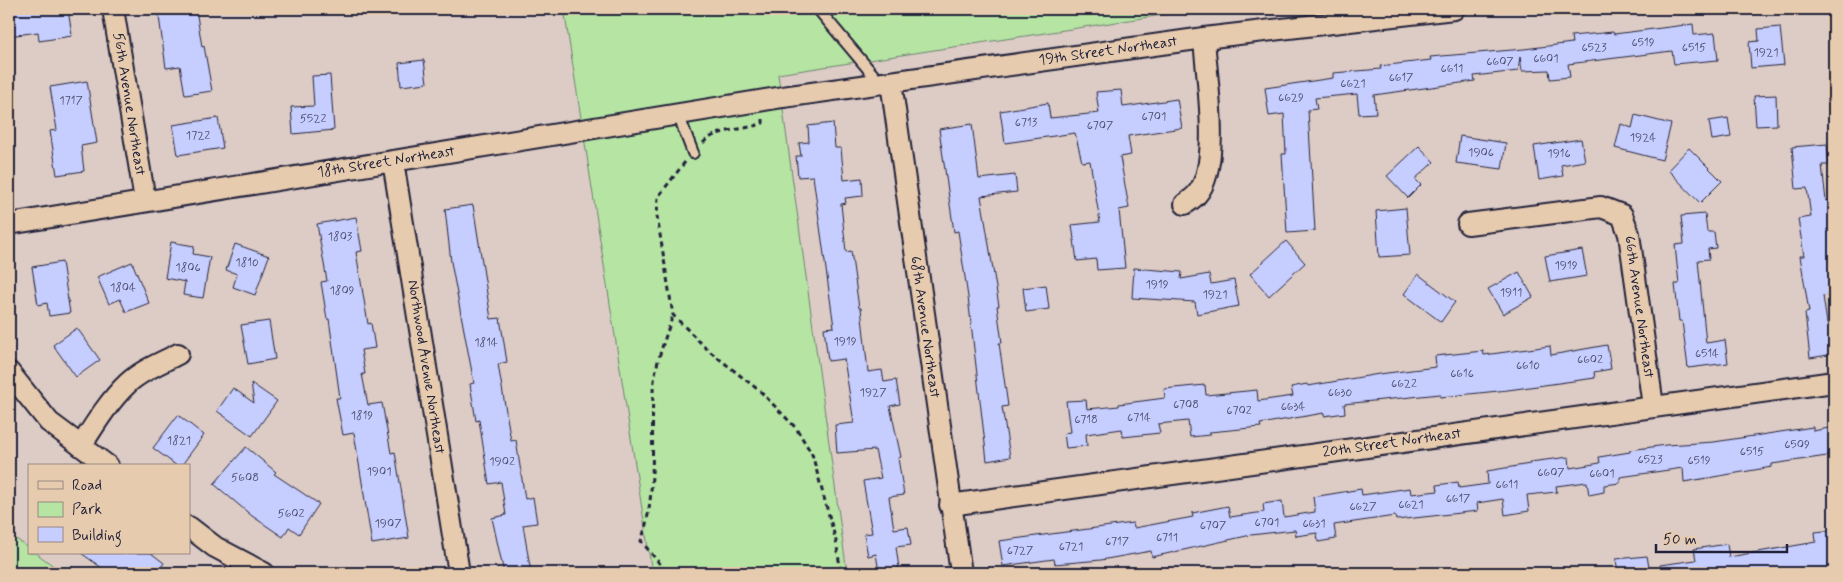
<svg xmlns="http://www.w3.org/2000/svg" width="1843" height="582" font-family="Mynerve,sans-serif">
<style>
.green{fill:#b5e4a3;stroke:#6c836f}
.building{fill:#c6cdff;stroke:#22223b}
.lines{fill:none;stroke-linecap:round;stroke-linejoin:round}
.service-casing{stroke:#22223b;stroke-width:14}
.minor-casing{stroke:#22223b;stroke-width:24}
.path{stroke:#22223b;stroke-width:3;stroke-dasharray:5 4;stroke-linecap:butt}
.service{stroke:#e7cbae;stroke-width:10}
.minor{stroke:#e7cbae;stroke-width:20}
.labels{text-anchor:middle;dominant-baseline:central;stroke-width:4.5;stroke-linejoin:round;paint-order:stroke}
.number-label{font-size:12px;fill:#4b4d6c}
.street-label{font-size:15px;fill:#22223b;stroke:#e7cbae}
</style>
<rect width="100%" height="100%" fill="#ddccc6"/>
<filter id="ink" filterUnits="userSpaceOnUse"><feTurbulence type="fractalNoise" baseFrequency=".02" numOctaves="2"/><feDisplacementMap in="SourceGraphic" scale="10" xChannelSelector="R" yChannelSelector="G"/><feConvolveMatrix kernelMatrix="1 2 1 2 8 2 1 2 1" color-interpolation-filters="sRGB"/></filter>
<g filter="url(#ink)">
<g class="green">
<path d="M 564,9 L 1201,9 L 778,74 L 847,573 L 652,573 Z"/>
<path d="M 9,534 L 29,548 L 29,553 L 36,553 L 63,573 L 9,573 Z"/>
</g>
<g class="building">
<path d="M 9,9 L 68,9 L 72,36 L 39,41 L 38,32 L 9,36 Z"/>
<path d="M 158,9 L 196,9 L 202,47 L 204,46 L 212,91 L 185,95 L 180,66 L 166,68 Z"/>
<path d="M 1693,24 L 1694,35 L 1715,33 L 1718,60 L 1674,64 L 1672,51 L 1568,64 L 1570,77 L 1550,79 L 1549,70 L 1522,71 L 1520,57 L 1518,71 L 1474,76 L 1475,81 L 1374,95 L 1376,113 L 1359,114 L 1357,94 L 1315,98 L 1317,109 L 1308,110 L 1315,231 L 1287,233 L 1282,154 L 1286,154 L 1284,114 L 1269,116 L 1265,88 L 1333,78 L 1333,73 L 1381,69 L 1380,66 L 1431,60 L 1430,57 L 1524,49 L 1572,43 L 1571,36 L 1613,32 L 1614,34 Z"/>
<path d="M 1780,27 L 1784,65 L 1751,68 L 1749,42 L 1759,41 L 1758,29 Z"/>
<path d="M 424,60 L 427,83 L 401,86 L 399,63 Z"/>
<path d="M 330,75 L 334,130 L 293,134 L 291,107 L 314,106 L 312,76 Z"/>
<path d="M 87,81 L 97,143 L 81,146 L 84,171 L 57,175 L 50,131 L 57,130 L 50,87 Z"/>
<path d="M 1121,90 L 1123,107 L 1177,99 L 1182,128 L 1128,136 L 1131,155 L 1120,157 L 1129,208 L 1119,210 L 1125,268 L 1097,270 L 1096,259 L 1077,261 L 1072,225 L 1100,222 L 1090,161 L 1082,162 L 1075,133 L 1005,143 L 1000,111 L 1048,103 L 1050,118 L 1099,113 L 1096,92 Z"/>
<path d="M 1776,95 L 1777,125 L 1756,126 L 1754,96 Z"/>
<path d="M 1635,115 L 1671,124 L 1662,160 L 1615,148 L 1621,124 L 1632,128 Z"/>
<path d="M 218,118 L 223,148 L 178,155 L 173,125 Z"/>
<path d="M 1728,118 L 1731,137 L 1712,140 L 1709,121 Z"/>
<path d="M 833,123 L 835,148 L 841,148 L 844,180 L 862,178 L 863,196 L 845,198 L 846,203 L 841,204 L 846,252 L 851,251 L 859,308 L 861,308 L 868,372 L 882,370 L 884,382 L 896,380 L 900,404 L 890,406 L 901,457 L 898,458 L 904,495 L 889,497 L 894,529 L 908,527 L 911,545 L 896,547 L 899,568 L 879,572 L 876,554 L 868,556 L 864,534 L 872,533 L 863,481 L 881,478 L 875,450 L 837,453 L 835,425 L 854,423 L 844,359 L 828,361 L 824,328 L 834,327 L 813,176 L 798,177 L 796,156 L 801,156 L 799,143 L 809,142 L 808,126 Z"/>
<path d="M 972,124 L 979,179 L 1015,175 L 1017,192 L 981,196 L 999,306 L 997,306 L 1002,343 L 999,343 L 1008,406 L 1002,407 L 1010,457 L 987,461 L 968,297 L 958,231 L 954,232 L 939,129 Z"/>
<path d="M 1460,136 L 1506,143 L 1502,169 L 1456,163 Z"/>
<path d="M 1581,139 L 1585,161 L 1561,165 L 1563,176 L 1539,180 L 1534,146 Z"/>
<path d="M 1827,144 L 1829,165 L 1822,165 L 1826,201 L 1834,200 L 1834,294 L 1823,296 L 1827,323 L 1834,322 L 1834,354 L 1810,358 L 1805,313 L 1809,312 L 1800,256 L 1804,256 L 1798,219 L 1811,217 L 1807,188 L 1796,189 L 1792,147 Z"/>
<path d="M 1419,146 L 1434,162 L 1415,179 L 1421,185 L 1408,198 L 1387,176 Z"/>
<path d="M 1689,148 L 1722,181 L 1700,203 L 1668,170 Z"/>
<path d="M 473,205 L 491,319 L 500,318 L 507,362 L 498,364 L 511,441 L 516,440 L 525,499 L 533,497 L 537,523 L 523,525 L 531,573 L 504,573 L 492,518 L 506,515 L 501,482 L 489,484 L 479,420 L 476,421 L 470,384 L 474,383 L 451,262 L 445,209 Z"/>
<path d="M 1406,208 L 1410,255 L 1379,257 L 1376,211 Z"/>
<path d="M 1705,214 L 1707,232 L 1714,232 L 1716,248 L 1708,249 L 1709,259 L 1698,260 L 1706,343 L 1725,340 L 1728,363 L 1688,368 L 1682,321 L 1679,321 L 1675,284 L 1679,284 L 1675,245 L 1684,244 L 1681,216 Z"/>
<path d="M 356,217 L 362,251 L 356,252 L 368,324 L 371,323 L 375,348 L 361,350 L 365,374 L 362,374 L 368,405 L 382,403 L 391,453 L 395,452 L 409,538 L 372,544 L 354,433 L 343,435 L 336,398 L 340,398 L 329,319 L 327,319 L 321,282 L 327,281 L 317,224 Z"/>
<path d="M 1286,241 L 1305,263 L 1269,296 L 1250,274 Z"/>
<path d="M 171,242 L 194,246 L 193,254 L 210,257 L 203,298 L 183,295 L 185,282 L 165,278 Z"/>
<path d="M 235,244 L 269,256 L 255,295 L 233,287 L 237,274 L 226,270 Z"/>
<path d="M 1582,250 L 1587,276 L 1550,282 L 1545,256 Z"/>
<path d="M 62,262 L 70,313 L 49,316 L 47,303 L 38,305 L 32,267 Z"/>
<path d="M 132,262 L 149,303 L 126,312 L 120,299 L 109,304 L 97,277 Z"/>
<path d="M 1134,268 L 1182,272 L 1181,279 L 1209,274 L 1211,284 L 1234,280 L 1239,306 L 1197,314 L 1195,302 L 1132,298 Z"/>
<path d="M 1519,272 L 1533,297 L 1503,314 L 1488,289 Z"/>
<path d="M 1418,274 L 1455,302 L 1441,322 L 1404,294 Z"/>
<path d="M 1046,285 L 1049,309 L 1026,312 L 1023,288 Z"/>
<path d="M 269,321 L 275,359 L 248,364 L 241,325 Z"/>
<path d="M 77,328 L 100,360 L 76,377 L 53,345 Z"/>
<path d="M 1607,345 L 1611,369 L 1594,372 L 1595,378 L 1508,390 L 1440,397 L 1440,394 L 1344,404 L 1345,413 L 1324,416 L 1324,413 L 1260,424 L 1261,427 L 1210,432 L 1210,435 L 1190,437 L 1188,421 L 1158,424 L 1160,433 L 1123,437 L 1122,429 L 1086,434 L 1087,446 L 1066,448 L 1064,433 L 1070,432 L 1066,401 L 1086,400 L 1087,409 L 1119,406 L 1119,404 L 1165,398 L 1164,389 L 1205,385 L 1206,395 L 1257,390 L 1258,401 L 1293,396 L 1291,387 L 1307,384 L 1308,386 L 1379,374 L 1436,367 L 1435,356 L 1483,351 L 1484,355 L 1550,346 L 1551,355 Z"/>
<path d="M 251,383 L 277,401 L 252,436 L 217,411 L 233,388 L 254,403 Z"/>
<path d="M 178,415 L 204,435 L 181,466 L 177,466 L 153,448 Z"/>
<path d="M 1813,427 L 1813,431 L 1834,427 L 1834,455 L 1772,464 L 1772,467 L 1684,482 L 1683,468 L 1620,477 L 1620,483 L 1604,485 L 1604,492 L 1589,495 L 1587,482 L 1556,486 L 1557,492 L 1527,495 L 1529,511 L 1505,515 L 1503,499 L 1477,503 L 1478,511 L 1396,520 L 1395,516 L 1334,525 L 1336,539 L 1318,542 L 1317,533 L 1296,536 L 1295,530 L 1251,535 L 1152,557 L 1151,551 L 1101,560 L 1055,564 L 1054,559 L 1003,566 L 999,541 L 1133,523 L 1134,528 L 1193,517 L 1192,513 L 1228,506 L 1230,517 L 1264,512 L 1263,504 L 1282,501 L 1284,517 L 1315,512 L 1313,497 L 1361,489 L 1362,495 L 1410,488 L 1411,494 L 1438,491 L 1437,485 L 1458,482 L 1459,488 L 1488,484 L 1487,471 L 1530,464 L 1530,462 L 1569,457 L 1570,468 L 1600,463 L 1599,457 L 1630,452 L 1630,450 L 1666,445 L 1714,442 Z"/>
<path d="M 246,447 L 276,472 L 274,474 L 319,504 L 299,534 L 289,527 L 283,537 L 252,516 L 214,484 Z"/>
<path d="M 1834,530 L 1834,573 L 1660,573 L 1660,565 L 1696,560 L 1694,549 L 1727,544 L 1729,557 L 1816,542 L 1815,532 Z"/>
<path d="M 81,553 L 151,553 L 164,563 L 157,573 L 109,573 Z"/>
<path d="M 1647,556 L 1650,573 L 1618,573 L 1616,559 Z"/>
</g>
<g class="lines">
<g class="service-casing">
<g id="service">
<path d="M 818,9 L 880,83"/>
<path d="M 678,114 L 693,153"/>
</g>
</g>
<g class="minor-casing">
<g id="minor">
<path d="M 113,9 L 145,200"/>
<path d="M 891,82 L 961,573"/>
<path d="M 393,161 L 459,573"/>
<path d="M 1185,204 C 1189,201 1194,198 1197,194 C 1222,165 1206,76 1204,38"/>
<path d="M 9,224 L 783,97 L 1204,38 L 1454,9"/>
<path d="M 1468,224 L 1601,207 L 1622,215 L 1629,234 L 1653,406"/>
<path d="M 9,372 L 49,422 L 108,466"/>
<path d="M 81,446 C 95,424 109,401 128,383 C 142,370 161,363 178,354"/>
<path d="M 950,505 L 1834,382"/>
<path d="M 189,527 L 215,547 L 264,573"/>
</g>
</g>
<g class="path">
<path d="M 703,143 C 717,128 744,131 763,123 L 763,119"/>
<path d="M 685,162 L 658,197 L 657,216 L 673,315 L 708,350 L 761,392 L 796,428 L 812,454 L 836,541 L 841,573"/>
<path d="M 661,573 L 660,564 L 641,541 C 657,498 651,438 653,392 C 654,366 665,339 673,315"/>
</g>
<use href="#service" class="service"/>
<use href="#minor" class="minor"/>
</g>
</g>
<g class="labels">
<g class="number-label">
<text x="1643" y="43">6519</text>
<text x="1594" y="48">6523</text>
<text x="1694" y="48">6515</text>
<text x="1766" y="53">1921</text>
<text x="1546" y="59">6601</text>
<text x="1500" y="62">6607</text>
<text x="1452" y="69">6611</text>
<text x="1401" y="78">6617</text>
<text x="1353" y="84">6621</text>
<text x="1291" y="98">6629</text>
<text x="71" y="101">1717</text>
<text x="1154" y="117">6701</text>
<text x="313" y="119">5522</text>
<text x="1026" y="123">6713</text>
<text x="1100" y="126">6707</text>
<text x="198" y="136">1722</text>
<text x="1643" y="138">1924</text>
<text x="1481" y="153">1906</text>
<text x="1559" y="154">1916</text>
<text x="340" y="237">1803</text>
<text x="247" y="263">1810</text>
<text x="1566" y="266">1919</text>
<text x="188" y="268">1806</text>
<text x="1157" y="285">1919</text>
<text x="123" y="288">1804</text>
<text x="342" y="291">1809</text>
<text x="1511" y="293">1911</text>
<text x="1215" y="295">1921</text>
<text x="845" y="342">1919</text>
<text x="486" y="343">1814</text>
<text x="1707" y="354">6514</text>
<text x="1590" y="360">6602</text>
<text x="1528" y="366">6610</text>
<text x="1462" y="374">6616</text>
<text x="1404" y="384">6622</text>
<text x="873" y="393">1927</text>
<text x="1340" y="393">6630</text>
<text x="1186" y="405">6708</text>
<text x="1293" y="407">6634</text>
<text x="1239" y="411">6702</text>
<text x="362" y="416">1819</text>
<text x="1139" y="418">6714</text>
<text x="1086" y="420">6718</text>
<text x="179" y="441">1821</text>
<text x="1797" y="445">6509</text>
<text x="1752" y="452">6515</text>
<text x="1650" y="460">6523</text>
<text x="1699" y="461">6519</text>
<text x="502" y="462">1902</text>
<text x="379" y="472">1901</text>
<text x="1551" y="473">6607</text>
<text x="1602" y="474">6601</text>
<text x="245" y="478">5608</text>
<text x="1507" y="485">6611</text>
<text x="1458" y="499">6617</text>
<text x="1411" y="505">6621</text>
<text x="1363" y="507">6627</text>
<text x="291" y="514">5602</text>
<text x="1267" y="523">6701</text>
<text x="388" y="524">1907</text>
<text x="1314" y="524">6631</text>
<text x="1213" y="526">6707</text>
<text x="1167" y="538">6711</text>
<text x="1117" y="542">6717</text>
<text x="1071" y="547">6721</text>
<text x="1020" y="551">6727</text>
</g>
<g class="street-label">
<text transform="translate(1108 51) rotate(-8)">19th Street Northeast</text>
<text transform="translate(129 104) rotate(81)">56th Avenue Northeast</text>
<text transform="translate(386 162) rotate(-9)">18th Street Northeast</text>
<text transform="translate(1639 307) rotate(82)">66th Avenue Northeast</text>
<text transform="translate(925 327) rotate(82)">68th Avenue Northeast</text>
<text transform="translate(426 367) rotate(81)">Northwood Avenue Northeast</text>
<text transform="translate(1392 443) rotate(-8)">20th Street Northeast</text>
</g>
</g>
<rect width="1843" height="582" fill="none" stroke="#e7cbae" stroke-width="30"/>
<rect x="15" y="15" width="1813" height="552" fill="none" stroke="#22223b" stroke-width="2" filter="url(#ink)"/>
<rect x="28" y="464" width="162" height="90" fill="#e7cbae" stroke="#988780"/>
<rect x="38" y="481" width="25" height="8" fill="#e7cbae" stroke="#988780"/>
<text x="72" y="490" font-size="15" fill="#22223b">Road</text>
<rect x="38" y="502" width="25" height="15" fill="#b5e4a3" stroke="#988780"/>
<text x="72" y="514" font-size="15" fill="#22223b">Park</text>
<rect x="38" y="527" width="25" height="15" fill="#c6cdff" stroke="#988780"/>
<text x="72" y="540" font-size="15" fill="#22223b">Building</text>
<path d="M1656 544v8h131v-8" fill="none" stroke="#22223b" stroke-width="2.5"/>
<text x="1663" y="544" font-size="15" fill="#22223b" stroke="#e7cbae" stroke-width="4" paint-order="stroke">50 m</text>
</svg>
